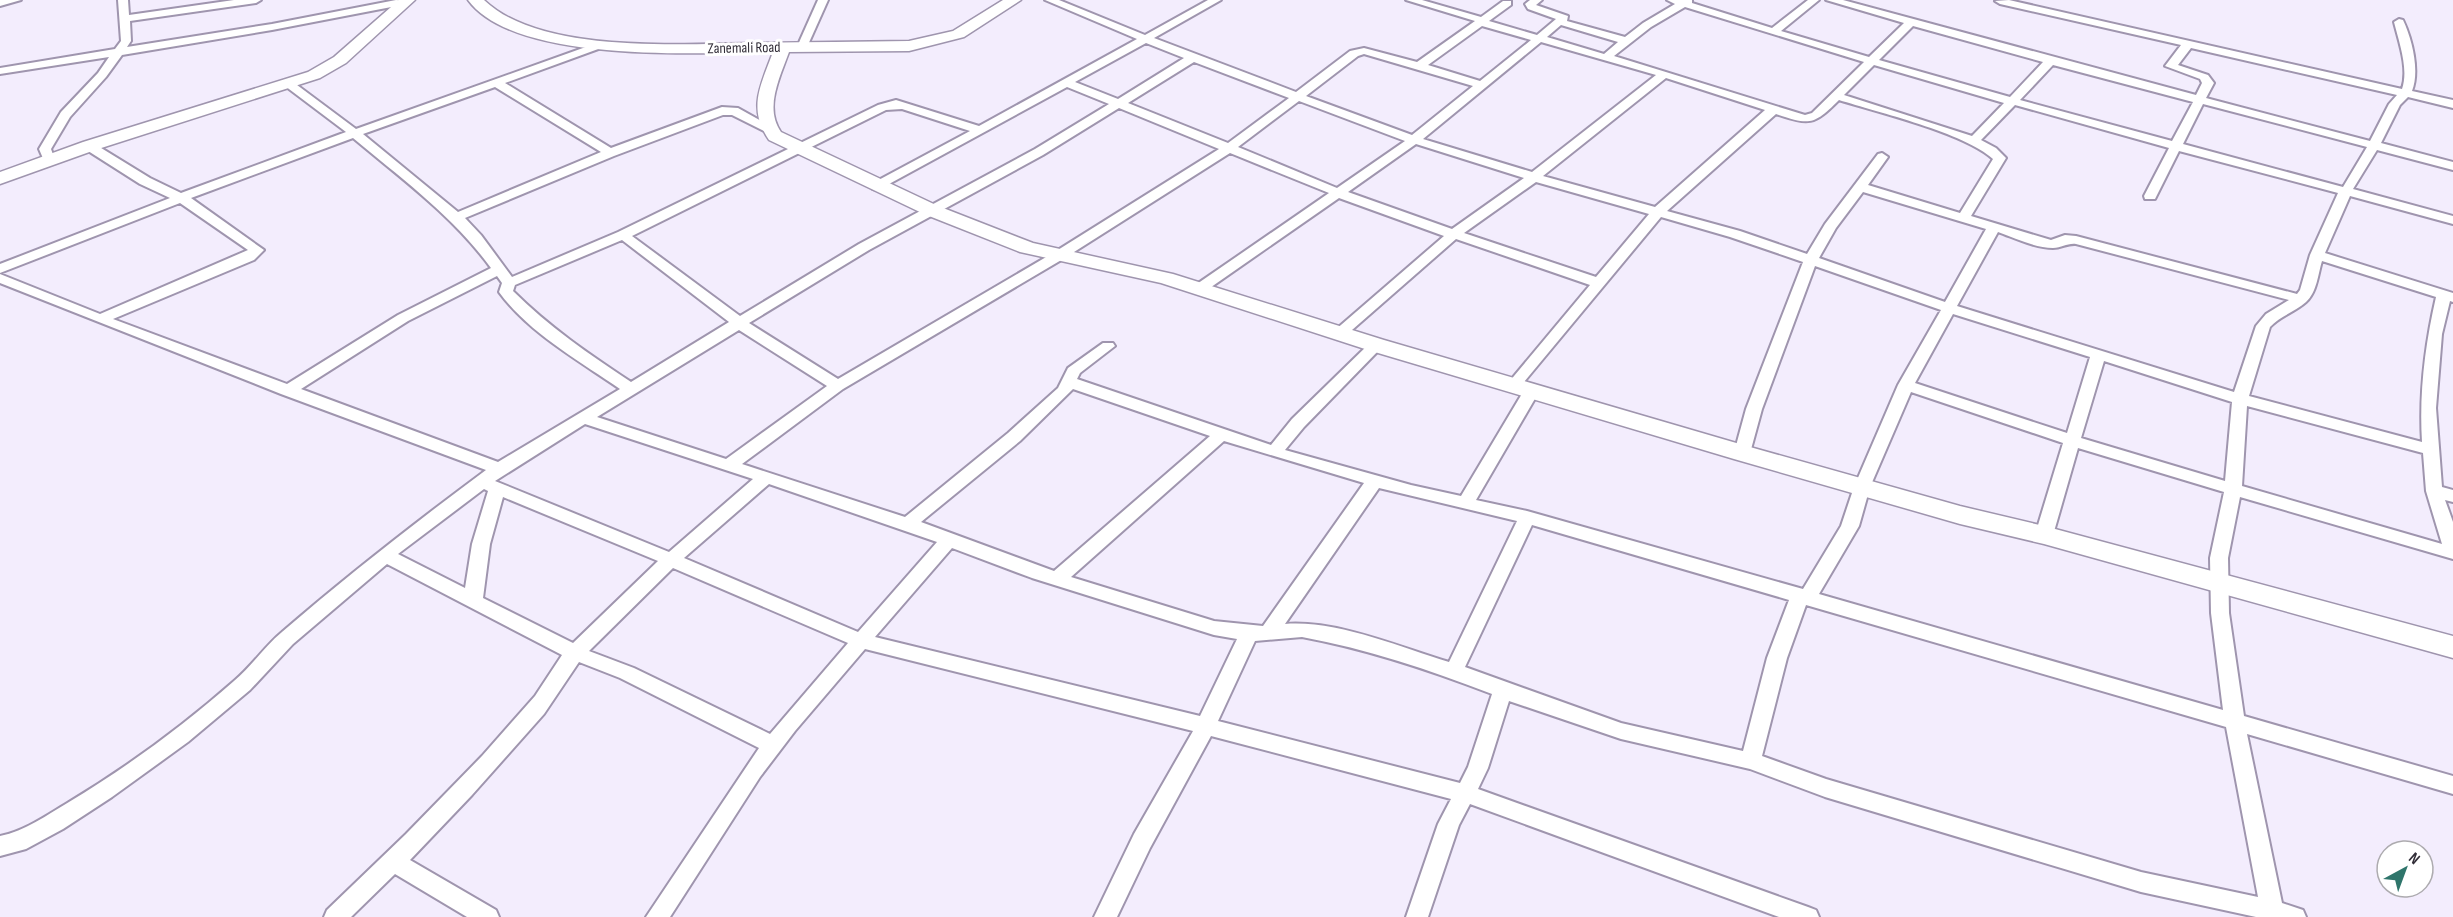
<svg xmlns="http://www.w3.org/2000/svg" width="2453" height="917" font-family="'Sofia Sans Condensed',sans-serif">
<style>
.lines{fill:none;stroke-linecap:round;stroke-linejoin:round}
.street-casing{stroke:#9f95ae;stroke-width:4}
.secondary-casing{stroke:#9f95ae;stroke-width:3}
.street{fill:#fff;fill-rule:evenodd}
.secondary{fill:#fff;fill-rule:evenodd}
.labels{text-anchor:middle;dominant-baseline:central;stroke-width:6;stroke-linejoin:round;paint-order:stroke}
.far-street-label{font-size:15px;fill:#312d37;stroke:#fff}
</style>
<rect width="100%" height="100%" fill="#f3edfd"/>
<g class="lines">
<g class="street-casing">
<g id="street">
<path d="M 0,0 L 21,0 L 0,6 Z"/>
<path d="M 118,0 L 128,0 L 129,15 L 234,0 L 261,0 L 256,3 L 130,21 L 131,41 L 127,47 L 272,24 L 396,0 L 412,1 L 407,4 L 272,30 L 122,55 L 106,77 L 70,117 L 51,149 L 55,160 L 53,163 L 45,163 L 39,149 L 61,112 L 98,73 L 109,57 L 0,74 L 0,68 L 115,49 L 121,41 Z"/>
<path d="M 818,0 L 828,0 L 807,47 L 802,50 L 798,49 L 797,47 Z"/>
<path d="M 1045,0 L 1059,0 L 1145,35 L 1208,0 L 1221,0 L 1154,38 L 1296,92 L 1350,51 L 1364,48 L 1417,62 L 1475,21 L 1406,0 L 1422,0 L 1481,17 L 1503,1 L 1511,1 L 1511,5 L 1489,21 L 1537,35 L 1556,19 L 1528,9 L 1525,4 L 1530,0 L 1542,0 L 1536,5 L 1568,16 L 1567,21 L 1625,37 L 1643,23 L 1675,4 L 1667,0 L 1692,0 L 1692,3 L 1772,28 L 1808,0 L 1819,0 L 1781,31 L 1869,57 L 1904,23 L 1826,0 L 1843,0 L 2196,95 L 2202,83 L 2200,79 L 2165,66 L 2181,45 L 2000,4 L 1995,1 L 2009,0 L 2402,89 C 2409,69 2399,42 2394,22 L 2399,19 L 2403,20 C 2412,39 2420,71 2412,91 L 2453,100 L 2453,108 L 2408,97 L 2400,105 L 2381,143 L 2453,162 L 2453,170 L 2377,150 L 2353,189 L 2453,216 L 2453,224 L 2350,196 L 2325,253 L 2453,293 L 2453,302 L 2450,301 L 2442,334 L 2436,408 L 2442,487 L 2453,490 L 2453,502 L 2445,500 L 2453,522 L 2453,559 L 2240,497 L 2228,558 L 2229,613 L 2244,716 L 2453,776 L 2453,794 L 2247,734 L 2282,903 L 2303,910 L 2306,917 L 2256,917 L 2141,892 L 1825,797 L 1750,769 L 1621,739 L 1509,701 L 1488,768 L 1478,789 L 1808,907 L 1816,910 L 1819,917 L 1779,917 L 1470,804 L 1459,825 L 1428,917 L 1406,917 L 1438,824 L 1451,799 L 1211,736 L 1150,848 L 1117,917 L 1094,917 L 1134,834 L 1193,731 L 865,649 L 795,731 L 760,777 L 670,917 L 646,917 L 759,748 L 620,678 L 579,662 L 544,714 L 472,795 L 410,860 L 496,910 L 499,917 L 467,917 L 395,874 L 351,917 L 324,917 L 327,910 L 406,834 L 482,756 L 535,696 L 562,655 L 387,564 L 293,644 L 250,690 L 188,742 L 112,797 L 63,829 L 26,849 L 0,856 L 0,836 C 25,831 47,815 69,802 C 127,767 183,726 234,681 C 252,666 265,646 282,632 C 348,575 416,522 486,470 L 281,394 L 0,283 L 0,274 L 100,314 L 248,250 L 180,203 L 0,273 L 0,264 L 170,198 L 140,184 L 85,149 L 85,143 L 93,143 L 150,178 L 181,193 L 346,132 L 285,86 L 285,82 L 293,82 L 356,129 L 597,43 L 601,44 L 601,48 L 505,83 L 611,148 L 722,107 L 738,108 L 774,128 L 768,132 L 764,131 L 732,115 L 723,115 L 614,156 L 465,218 L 481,235 L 512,277 L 618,232 L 878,105 L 896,100 L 979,126 L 1137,39 ZM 1685,7 L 1864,62 L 1812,113 L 1805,115 L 1614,56 L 1651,27 ZM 1561,25 L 1618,42 L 1604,54 L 1547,37 ZM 1482,26 L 1531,40 L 1480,81 L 1428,65 ZM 1913,26 L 2043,62 L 2010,97 L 1879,60 ZM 1541,42 L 1656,75 L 1532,172 L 1423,139 ZM 1146,43 L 1184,58 L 1118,99 L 1075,82 ZM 2191,48 L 2397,95 L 2389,104 L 2370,141 L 2206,98 L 2214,83 L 2208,75 L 2178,65 ZM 1364,54 L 1473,86 L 1412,135 L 1306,96 L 1358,56 ZM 1194,62 L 1289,98 L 1228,143 L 1128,103 ZM 1874,65 L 2004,103 L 1972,136 L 1844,95 ZM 2053,65 L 2193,102 L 2172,141 L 2020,100 ZM 1666,78 L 1765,110 L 1655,207 L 1543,176 ZM 495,87 L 601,152 L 458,212 L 363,134 ZM 1067,87 L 1109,104 L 1035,149 L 859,244 L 740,316 L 632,236 L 886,110 L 902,109 L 970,131 L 873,183 L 872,186 L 873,189 L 878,190 ZM 1839,100 C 1877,112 1965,133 1993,159 L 1960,213 L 1868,185 L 1888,157 L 1882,153 L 1878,154 L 1825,224 L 1807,254 L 1740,231 L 1667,211 L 1776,114 C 1810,125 1813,126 1839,100 ZM 1299,101 L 1405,141 L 1337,188 L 1238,147 ZM 2203,104 L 2367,147 L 2343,187 L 2183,144 ZM 2015,105 L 2169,148 L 2144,196 L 2145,199 L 2155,199 L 2179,151 L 2338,193 L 2310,255 L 2300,290 L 2297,294 L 2076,236 L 2065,235 L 2051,240 L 1971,216 L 2006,158 L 1996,148 L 1981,140 ZM 1119,108 L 1219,149 L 1053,253 L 838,379 L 749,323 L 869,250 L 1043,155 ZM 353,138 C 402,179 453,216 491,268 L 398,315 L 287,384 L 113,319 L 254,260 L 264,250 L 191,198 ZM 1416,144 L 1524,178 L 1452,229 L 1348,192 ZM 1230,153 L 1329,193 L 1194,286 L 1192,289 L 1194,292 L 1204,292 L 1339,198 L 1444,236 L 1334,331 L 1332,334 L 1334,337 L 1344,337 L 1456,239 L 1590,285 L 1509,382 L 1506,385 L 1509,388 L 1519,388 L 1661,217 L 1730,237 L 1803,262 L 1746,409 L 1734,453 L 1736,457 L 1748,457 L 1750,453 L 1762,409 L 1815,266 L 1941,310 L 1898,385 L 1854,487 L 1841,526 L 1803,589 L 1527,511 L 1476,500 L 1540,390 L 1538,387 L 1526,387 L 1461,496 L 1411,485 L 1285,450 L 1304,427 L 1381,348 L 1383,345 L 1381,342 L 1371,342 L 1292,419 L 1271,445 L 1077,379 L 1080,373 L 1115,346 L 1113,343 L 1103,343 L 1068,368 L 1058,388 L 1008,433 L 905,517 L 742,464 L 843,389 L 1063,259 ZM 1536,182 L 1649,214 L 1596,277 L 1464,233 ZM 1863,192 L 1986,229 L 1945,302 L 1819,258 L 1836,228 ZM 1998,232 C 2015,238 2035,248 2053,248 C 2062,248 2067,243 2076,244 L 2289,300 L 2266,314 L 2256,326 L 2234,392 L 1957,306 ZM 622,240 L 729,322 L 631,382 C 589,354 549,327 513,291 L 515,285 ZM 2322,261 L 2436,297 C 2425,345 2419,393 2422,442 L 2249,396 L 2270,327 C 2280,316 2295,312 2306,302 C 2317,292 2318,274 2322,261 ZM 497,276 L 502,283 L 499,292 C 529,333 578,360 620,389 L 498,462 L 301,389 L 408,321 ZM 1953,314 L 2090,357 L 2067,433 L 1915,383 ZM 739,330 L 827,386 L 726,459 L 597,417 ZM 2104,361 L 2232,402 L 2225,481 L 2081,438 ZM 1073,389 L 1210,436 L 1054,571 L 921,522 L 1020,441 ZM 1911,392 L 2063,443 L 2035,535 L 2038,539 L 2044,541 L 2050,539 L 2053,535 L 2078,448 L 2224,492 L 2210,558 L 2211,613 L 2223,710 L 1819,594 L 1859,526 L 1870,487 ZM 2247,406 L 2423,453 L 2426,491 L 2442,544 L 2242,486 ZM 585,424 L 753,479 L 669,552 L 495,481 ZM 1224,441 L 1364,483 L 1263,626 L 1214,621 L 1071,577 ZM 769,484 L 937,542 L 858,632 L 684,558 ZM 1379,488 L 1517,521 L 1449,662 C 1399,647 1337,620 1285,624 ZM 484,489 L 488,491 L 472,544 L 465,588 L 398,554 ZM 503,497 L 658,561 L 573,643 L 483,598 L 490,544 ZM 1532,525 L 1789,600 L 1767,658 L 1743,751 L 1621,723 L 1465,667 ZM 952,548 L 1032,578 L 1214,635 L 1237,639 L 1200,716 L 875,637 ZM 673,568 L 848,643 L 770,734 L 634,668 L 589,651 ZM 1806,605 L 2226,727 L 2258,897 L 2141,872 L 1826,779 L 1762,756 L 1787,658 ZM 1302,637 C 1367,649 1430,670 1492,694 L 1468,767 L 1460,783 L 1218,721 L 1255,641 Z"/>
</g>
</g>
<g class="secondary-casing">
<g id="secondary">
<path d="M 399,0 L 415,0 L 346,63 L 320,78 L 95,150 L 0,184 L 0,172 L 83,142 L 308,72 L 334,57 Z"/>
<path d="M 468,0 L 484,0 C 540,54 680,44 753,43 C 805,42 857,42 909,41 L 953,31 L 1003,0 L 1021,0 L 964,37 L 909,51 L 789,52 C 780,77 764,108 781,132 L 938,206 L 1033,243 L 1173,274 L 1384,340 L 1750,447 L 1960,506 L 2044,526 L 2453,636 L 2453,658 L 2044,544 L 1960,524 L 1734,459 L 1368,350 L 1161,283 L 1020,252 L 924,214 L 769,140 C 747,108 761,85 773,52 C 699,53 515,64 468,0 Z"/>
</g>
</g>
<use href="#street" class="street"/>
<use href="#secondary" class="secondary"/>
</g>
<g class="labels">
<g class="far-street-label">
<text transform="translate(744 48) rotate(-1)">Zanemali Road</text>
</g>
</g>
<g transform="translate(2405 869) rotate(41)"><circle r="28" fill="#ffffff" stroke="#adabaf" stroke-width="1.5"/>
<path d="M0-4.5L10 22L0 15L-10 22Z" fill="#2f756b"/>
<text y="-9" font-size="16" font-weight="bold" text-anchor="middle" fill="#312d37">N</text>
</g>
</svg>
